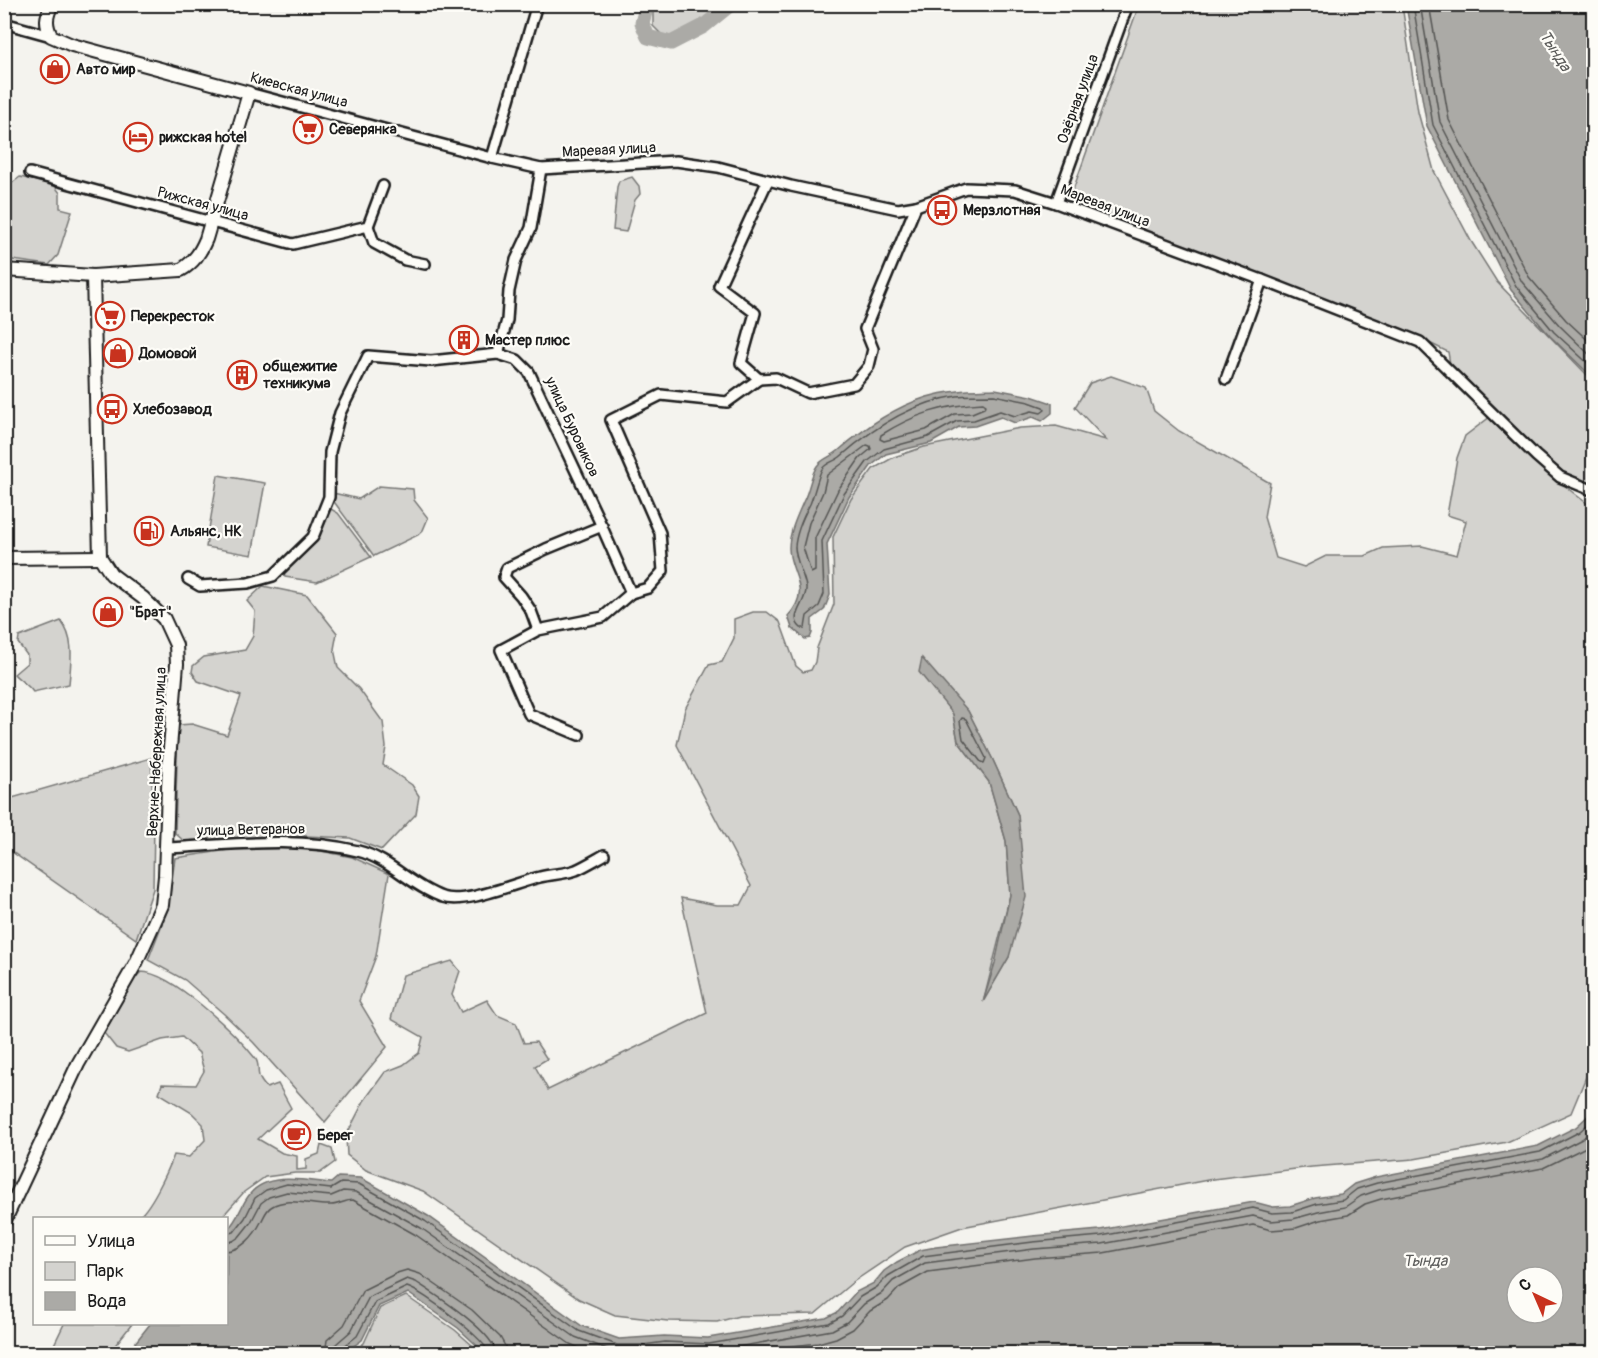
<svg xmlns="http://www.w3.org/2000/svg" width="1598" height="1358" font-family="Pangolin,sans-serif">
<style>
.green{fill:#d4d3cf;stroke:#787876;stroke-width:1.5;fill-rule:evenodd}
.water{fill:#abaaa6;stroke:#72716f;stroke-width:1.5;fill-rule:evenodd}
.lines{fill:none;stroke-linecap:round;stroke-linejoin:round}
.shore{stroke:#555553;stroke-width:1.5}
.river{stroke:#abaaa6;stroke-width:15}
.street-casing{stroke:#1c1c1c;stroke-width:14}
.secondary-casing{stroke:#1c1c1c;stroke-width:16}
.street{stroke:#fdfcf7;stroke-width:9}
.secondary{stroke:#fdfcf7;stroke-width:12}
.labels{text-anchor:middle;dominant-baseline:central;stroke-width:4.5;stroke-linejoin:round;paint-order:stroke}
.poi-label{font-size:15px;font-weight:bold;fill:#1c1c1c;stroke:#fdfcf7;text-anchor:start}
.street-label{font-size:15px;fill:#1c1c1c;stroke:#fdfcf7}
.water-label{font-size:16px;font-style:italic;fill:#5c5c5a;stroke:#fdfcf7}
</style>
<rect width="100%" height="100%" fill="#f4f3ee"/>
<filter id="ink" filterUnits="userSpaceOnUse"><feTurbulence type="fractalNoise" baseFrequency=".0167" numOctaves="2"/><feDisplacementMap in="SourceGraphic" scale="12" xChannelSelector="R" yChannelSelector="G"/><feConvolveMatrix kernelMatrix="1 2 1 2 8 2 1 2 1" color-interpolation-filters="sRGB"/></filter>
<g filter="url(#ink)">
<g class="green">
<path d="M 657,5 L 657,4 L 722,5 C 705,19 687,35 664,37 L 653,26 L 653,10 Z"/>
<path d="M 1139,5 L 1402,5 L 1418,112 L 1434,171 L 1471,241 L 1497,282 L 1593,381 L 1593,485 L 1563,475 L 1517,434 L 1458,374 L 1450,364 L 1448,352 L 1407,332 L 1068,204 Z"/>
<path d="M 20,177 L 54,185 L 60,193 L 60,208 L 72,211 L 58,255 L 49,265 L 5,259 L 4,197 L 7,187 Z"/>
<path d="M 632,177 L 639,186 L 640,194 L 635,200 L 626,232 L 613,230 L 617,187 L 619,181 Z"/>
<path d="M 1111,376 L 1146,388 L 1154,411 L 1179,431 L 1270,483 L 1264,517 L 1276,558 L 1304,567 L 1326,556 L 1365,556 L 1383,548 L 1422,546 L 1457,555 L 1466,521 L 1447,515 L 1457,458 L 1465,436 L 1490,417 L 1571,491 L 1593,508 L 1594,1049 L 1588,1072 L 1571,1113 L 1507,1142 L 1414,1159 L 1312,1167 L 1213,1179 L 962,1227 L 905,1247 L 853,1282 L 815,1314 L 739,1316 L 717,1322 L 668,1321 L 615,1315 L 579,1299 L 423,1191 L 366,1170 L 347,1155 L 346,1136 L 364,1101 L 385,1072 L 403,1065 L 419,1053 L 423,1037 L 391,1019 L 403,975 L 452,961 L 460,971 L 452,995 L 461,1012 L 487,1000 L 497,1015 L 516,1023 L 524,1043 L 536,1042 L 547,1059 L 535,1066 L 548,1090 L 707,1013 L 681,898 L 717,905 L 741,905 L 751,886 L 677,745 L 685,709 L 709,665 L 722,662 L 734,638 L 734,619 L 753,612 L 767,612 L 780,622 L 796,666 L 803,672 L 811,670 L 815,662 L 817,648 L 834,604 L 833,537 L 851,499 L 873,469 L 894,457 L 924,447 L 1020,428 L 1056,426 L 1106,440 L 1075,407 L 1090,383 ZM 968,711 L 992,758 L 1018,815 L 1009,957 L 984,999 L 1010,895 L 1006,841 L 989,782 L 958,741 L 953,714 Z"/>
<path d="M 218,475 L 265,483 L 252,555 L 206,547 Z"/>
<path d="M 379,486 L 413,489 L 414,500 L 428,518 L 423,530 L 418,535 L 374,556 L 332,499 L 333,493 L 359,499 Z"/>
<path d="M 329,508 L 338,513 L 371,557 L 317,582 L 285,577 L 283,571 C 304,555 322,533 329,508 Z"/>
<path d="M 263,586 L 307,595 L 337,633 L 334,649 L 338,668 L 359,689 L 383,722 L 386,747 L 383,765 L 412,785 L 419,796 L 416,814 L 382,850 L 350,838 L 306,836 L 186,843 L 175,833 L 178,725 L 192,724 L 227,735 L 241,696 L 198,681 L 192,672 L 193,666 L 204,657 L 245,650 L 253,636 L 255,611 L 247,601 Z"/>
<path d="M 61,621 C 75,639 71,661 69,684 L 33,692 C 28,684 20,681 14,674 L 27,663 L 27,655 L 18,643 L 19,637 Z"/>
<path d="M 151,758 L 154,819 L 153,889 L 136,939 L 5,847 L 5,800 Z"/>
<path d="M 305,848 L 352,857 L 389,874 L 376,956 L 359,1001 L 387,1047 L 325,1122 L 253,1042 L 224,1014 L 185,980 L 148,960 L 168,909 L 175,858 L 235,849 Z"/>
<path d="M 141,972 C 172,972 236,1034 255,1058 C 260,1064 257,1070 259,1076 C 260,1080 264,1085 267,1088 L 278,1084 L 291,1108 L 258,1139 L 282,1153 L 297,1156 L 297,1170 L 306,1169 L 306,1159 L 319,1154 L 321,1145 L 332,1149 L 335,1162 L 320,1173 L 295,1173 L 265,1177 L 244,1192 L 221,1218 L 137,1218 C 150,1210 168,1171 174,1155 L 189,1157 L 205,1140 L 203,1124 L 192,1113 L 159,1093 L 162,1084 L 196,1085 L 204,1071 L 199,1053 L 182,1037 L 162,1040 L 128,1052 L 116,1048 L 104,1033 L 135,978 Z"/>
<path d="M 406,1296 L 455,1330 L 481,1353 L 350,1353 L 364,1343 L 380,1308 Z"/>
<path d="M 64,1324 L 132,1324 L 109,1353 L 50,1353 Z"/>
</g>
<g class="water">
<path d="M 1406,5 L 1593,5 L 1593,378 L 1550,336 L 1511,290 L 1427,126 Z"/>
<path d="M 995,389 L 1031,396 L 1052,403 L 1052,413 L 1042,421 L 1033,417 L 1015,423 L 1001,417 L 975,426 L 959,427 L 931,443 L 886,454 L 871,466 L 849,497 L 827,544 L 830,595 L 824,610 L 812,619 L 812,633 L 810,638 L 805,639 L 792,628 L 788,616 C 813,589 789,573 789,548 C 789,532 798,514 804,500 C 809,491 811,474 817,466 C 823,458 831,457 838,451 C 863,429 895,407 927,397 C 949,390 972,390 995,389 Z"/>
<path d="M 922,658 L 968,711 L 992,758 L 1018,815 L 1026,897 L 1009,957 L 983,1002 L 995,963 L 1010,895 L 1006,841 L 989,782 L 958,741 L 953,714 L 919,672 Z"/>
<path d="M 1593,1107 L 1593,1353 L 485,1353 L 458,1328 L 408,1293 L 379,1306 L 362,1340 L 344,1353 L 127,1353 L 150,1324 L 226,1324 L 227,1230 C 240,1217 240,1206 250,1194 C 268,1171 307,1181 331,1183 L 338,1177 L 361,1178 L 428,1216 L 582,1326 L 619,1339 L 664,1336 L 708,1338 L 826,1318 L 838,1312 L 856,1292 L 874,1283 L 884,1271 L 897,1262 L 920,1250 L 936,1247 L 1033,1236 L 1100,1230 L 1254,1202 L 1273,1207 L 1290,1206 L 1315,1198 L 1341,1194 L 1354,1184 L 1376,1177 L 1538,1146 L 1576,1127 L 1592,1112 ZM 1517,1277 L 1553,1277 L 1553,1313 L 1517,1313 Z"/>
</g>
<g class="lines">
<g class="shore">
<path d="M 1413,4 L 1433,125 L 1516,286 L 1554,332 L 1594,369"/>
<path d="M 1420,4 L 1440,122 L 1522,282 L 1560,326 L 1594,359"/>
<path d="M 1429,4 L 1449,120 L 1529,277 L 1566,320 L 1594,346"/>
<path d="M 994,395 L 1029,402 L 1043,407 L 1045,410 L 1041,413 L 1032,411 L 1015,416 L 1000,411 L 974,420 L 957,421 L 928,437 L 884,449 L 867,462 L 844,494 L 822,541 L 824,594 L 819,606 L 807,616 L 805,628 L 801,628 C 787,616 808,602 806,587 C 804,574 795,560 795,547 C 796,532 803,517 810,504 C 814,495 818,476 822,469 C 827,462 834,462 840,457 C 873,428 914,402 957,396 C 969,395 982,395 994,395 Z"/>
<path d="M 983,403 L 986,405 L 984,408 L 972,413 L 955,414 L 926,430 L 884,441 L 880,439 L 881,435 C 914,414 944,405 983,403 Z"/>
<path d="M 867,445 L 870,446 L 871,449 L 860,458 L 838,490 L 815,538 L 815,571 L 811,573 L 803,547 L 809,523 L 823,492 L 827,475 Z"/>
<path d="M 962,718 L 966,719 L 986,758 L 984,763 L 981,762 L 963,739 L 960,721 Z"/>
<path d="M 226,1234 L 234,1232 L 245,1218 L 255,1198 L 266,1190 L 287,1184 L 331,1189 L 341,1183 L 359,1184 L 425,1221 L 579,1331 L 617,1345 L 643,1345 L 665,1342 L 709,1344 L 829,1323 L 842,1316 L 860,1297 L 877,1287 L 888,1276 L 923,1256 L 1033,1242 L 1101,1236 L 1253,1208 L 1272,1213 L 1292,1212 L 1317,1204 L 1343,1200 L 1357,1189 L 1377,1183 L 1540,1152 L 1579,1132 L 1594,1119"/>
<path d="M 226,1242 L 233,1241 L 239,1237 L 251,1222 L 261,1203 L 269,1197 L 287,1192 L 331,1196 L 343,1191 L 356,1192 L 421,1228 L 575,1337 L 615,1352 L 643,1352 L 665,1349 L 710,1352 L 832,1330 L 847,1322 L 864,1304 L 882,1293 L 893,1281 L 925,1263 L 1034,1249 L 1102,1244 L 1253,1216 L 1271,1221 L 1293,1219 L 1318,1212 L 1345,1207 L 1361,1196 L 1379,1190 L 1543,1159 L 1582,1139 L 1594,1129"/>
<path d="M 226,1251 C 242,1250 254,1236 261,1222 C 264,1217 266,1210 271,1207 C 288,1196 312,1206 331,1205 C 339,1205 345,1200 353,1200 L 416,1235 L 570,1344 L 593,1354"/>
<path d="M 325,1354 L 327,1340 L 344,1325 L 363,1290 L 397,1273 L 407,1270 L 420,1274 L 472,1310 L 500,1337 L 505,1346 L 505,1354"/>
<path d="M 334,1354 L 336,1344 L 351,1331 L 369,1297 L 407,1279 L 416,1282 C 434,1294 495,1332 496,1354"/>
<path d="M 341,1354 L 343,1347 L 357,1336 L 375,1302 L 407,1287 C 422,1291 487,1340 489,1354"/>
<path d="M 758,1354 L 776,1348 L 818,1343 L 836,1338 L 853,1329 L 870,1311 L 888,1300 L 899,1288 L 928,1272 L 1035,1258 L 1103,1253 L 1253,1225 L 1271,1230 L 1296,1228 L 1320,1220 L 1348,1215 L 1365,1204 L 1381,1199 L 1543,1168 L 1586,1147 L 1594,1141"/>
</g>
<path class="river" d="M 647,4 L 642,23 L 648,37 L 671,43 L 704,26 L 731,4"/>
<g class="street-casing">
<g id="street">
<path d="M 4,23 L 51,36"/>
<path d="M 249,93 L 492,158 L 541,169 L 676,161 L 718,167 L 791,186 L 898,209 L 916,206 L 966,188 L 1015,190 L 1056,203 L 1262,280 L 1420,342 L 1536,456 L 1560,477 L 1594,491"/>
<path d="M 492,158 L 537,4"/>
<path d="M 30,173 L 293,244 L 368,226 L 383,186"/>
<path d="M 1056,203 L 1128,4"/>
<path d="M 368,226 L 374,243 L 405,260 L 425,264"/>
<path d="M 498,354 L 507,320 L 509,291 L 516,260 L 531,228 L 541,169"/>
<path d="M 759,379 L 776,378 L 808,393 L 854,384 L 869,366 L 873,349 L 865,329 L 916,206"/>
<path d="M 1226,379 L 1262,280"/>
<path d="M 188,579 L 200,586 L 248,583 L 273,576 L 313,537 L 329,497 L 330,452 L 340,413 L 368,356 L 431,361 L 498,354 L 517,360 L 529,372 L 598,518 L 631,593 L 603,617 L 538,630 L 501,650 L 529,714 L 579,735"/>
<path d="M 631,593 L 648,588 L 663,571 L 660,533 L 611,420 L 661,395 L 727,402 L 759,379 L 741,363 L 755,313 L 719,286 L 768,180"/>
<path d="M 538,630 L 531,611 L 521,596 L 504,577 L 507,568 L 546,549 L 602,526"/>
<path d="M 166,848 C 230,845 295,836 358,851 C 390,859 411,886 442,897 C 466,905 515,883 540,877 C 551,874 565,874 576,870 C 585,866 595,860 604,855"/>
</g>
</g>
<g class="secondary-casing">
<g id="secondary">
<path d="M 4,270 L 93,276 L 181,270 C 194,262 200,253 206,239 L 249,93 L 72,45 L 51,36 C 45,23 46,17 52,4"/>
<path d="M 4,558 L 100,557"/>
<path d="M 4,1222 L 78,1064 L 136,963 L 162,905 L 165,876 L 169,760 L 177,664 L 176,645 L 164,619 L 143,598 L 111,574 L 100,557 L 93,276"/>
</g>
</g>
<use href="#street" class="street"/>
<use href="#secondary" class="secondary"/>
</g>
</g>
<defs>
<g id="shop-ring" transform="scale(1.5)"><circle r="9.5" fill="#fdfcf7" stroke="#c8321e" stroke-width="1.5"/><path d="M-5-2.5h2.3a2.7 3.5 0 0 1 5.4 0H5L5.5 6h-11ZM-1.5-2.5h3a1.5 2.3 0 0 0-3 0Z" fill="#c8321e"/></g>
<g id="supermarket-ring" transform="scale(1.5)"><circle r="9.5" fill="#fdfcf7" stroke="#c8321e" stroke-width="1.5"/><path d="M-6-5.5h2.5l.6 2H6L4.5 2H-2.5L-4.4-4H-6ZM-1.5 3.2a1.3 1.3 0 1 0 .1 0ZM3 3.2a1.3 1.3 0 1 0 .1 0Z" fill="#c8321e"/></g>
<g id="hotel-ring" transform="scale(1.5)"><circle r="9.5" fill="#fdfcf7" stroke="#c8321e" stroke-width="1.5"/><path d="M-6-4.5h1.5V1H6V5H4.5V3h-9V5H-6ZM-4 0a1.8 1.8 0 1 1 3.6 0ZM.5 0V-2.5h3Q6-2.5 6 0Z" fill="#c8321e"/></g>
<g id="bus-ring" transform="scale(1.5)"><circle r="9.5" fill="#fdfcf7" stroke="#c8321e" stroke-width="1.5"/><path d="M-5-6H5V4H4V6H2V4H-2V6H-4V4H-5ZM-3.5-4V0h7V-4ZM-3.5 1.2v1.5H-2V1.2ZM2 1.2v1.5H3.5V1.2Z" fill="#c8321e"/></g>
<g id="building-ring" transform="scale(1.5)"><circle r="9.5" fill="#fdfcf7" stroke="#c8321e" stroke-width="1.5"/><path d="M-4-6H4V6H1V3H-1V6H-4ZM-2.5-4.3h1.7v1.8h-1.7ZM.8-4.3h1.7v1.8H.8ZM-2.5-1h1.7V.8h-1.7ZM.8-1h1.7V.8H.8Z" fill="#c8321e"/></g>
<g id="fuel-ring" transform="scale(1.5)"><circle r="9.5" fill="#fdfcf7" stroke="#c8321e" stroke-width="1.5"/><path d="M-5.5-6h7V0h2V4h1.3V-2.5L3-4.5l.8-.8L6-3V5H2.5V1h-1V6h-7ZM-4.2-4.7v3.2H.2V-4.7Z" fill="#c8321e"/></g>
<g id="cafe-ring" transform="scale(1.5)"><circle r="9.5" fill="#fdfcf7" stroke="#c8321e" stroke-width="1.5"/><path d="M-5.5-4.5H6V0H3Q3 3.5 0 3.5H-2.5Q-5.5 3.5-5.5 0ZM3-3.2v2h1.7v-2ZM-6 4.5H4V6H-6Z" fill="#c8321e"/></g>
</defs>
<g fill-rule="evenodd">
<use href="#shop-ring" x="55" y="69"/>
<use href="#supermarket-ring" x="308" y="129"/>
<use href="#hotel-ring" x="138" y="137"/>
<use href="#bus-ring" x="942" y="210"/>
<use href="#supermarket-ring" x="110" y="316"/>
<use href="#building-ring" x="464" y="340"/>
<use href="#shop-ring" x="118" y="353"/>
<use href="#building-ring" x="242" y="375"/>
<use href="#bus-ring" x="112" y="409"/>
<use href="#fuel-ring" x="149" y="531"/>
<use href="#shop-ring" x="108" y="612"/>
<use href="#cafe-ring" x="296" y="1135"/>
</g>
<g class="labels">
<g class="poi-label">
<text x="76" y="69">Авто мир</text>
<text x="329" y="129">Северянка</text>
<text x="159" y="137">рижская hotel</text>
<text x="963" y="210">Мерзлотная</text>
<text x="131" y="316">Перекресток</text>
<text x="485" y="340">Мастер плюс</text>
<text x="139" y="353">Домовой</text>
<text x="263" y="366">общежитие<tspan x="263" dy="17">техникума</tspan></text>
<text x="133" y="409">Хлебозавод</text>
<text x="170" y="531">Альянс, НК</text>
<text x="129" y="612">"Брат"</text>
<text x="317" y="1135">Берег</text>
</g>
<g class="street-label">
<text transform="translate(299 90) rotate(15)">Киевская улица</text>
<text transform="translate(1078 99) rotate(-70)">Озёрная улица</text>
<text transform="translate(609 150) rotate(-3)">Маревая улица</text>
<text transform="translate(203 204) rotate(15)">Рижская улица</text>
<text transform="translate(1105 206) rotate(21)">Маревая улица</text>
<text transform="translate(572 427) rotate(65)">улица Буровиков</text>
<text transform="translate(157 752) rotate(-87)">Верхне-Набережная улица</text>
<text transform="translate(251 830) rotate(-1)">улица Ветеранов</text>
</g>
<g class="water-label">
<text transform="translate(1555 51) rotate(58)">Тында</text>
<text x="1425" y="1261">Тында</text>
</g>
</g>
<rect width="1598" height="1358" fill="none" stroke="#fdfcf7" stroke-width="24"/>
<rect x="12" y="12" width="1574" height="1334" fill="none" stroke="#1c1c1c" stroke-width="2" filter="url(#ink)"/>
<rect x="33" y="1217" width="195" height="108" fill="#fdfcf7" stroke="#a3a29f" stroke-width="1.5"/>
<rect x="45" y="1236" width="30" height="9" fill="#fdfcf7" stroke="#a3a29f" stroke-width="1.5"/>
<text x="87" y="1247" font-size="18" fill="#1c1c1c">Улица</text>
<rect x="45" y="1262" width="30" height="18" fill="#d4d3cf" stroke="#a3a29f" stroke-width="1.5"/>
<text x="87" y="1277" font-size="18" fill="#1c1c1c">Парк</text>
<rect x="45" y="1292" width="30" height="18" fill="#abaaa6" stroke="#a3a29f" stroke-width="1.5"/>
<text x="87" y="1307" font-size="18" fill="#1c1c1c">Вода</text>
<g transform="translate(1535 1295) rotate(316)"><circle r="28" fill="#fdfcf7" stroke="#a3a29f" stroke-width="1.5"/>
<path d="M0-4.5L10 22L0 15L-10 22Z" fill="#c8321e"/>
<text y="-9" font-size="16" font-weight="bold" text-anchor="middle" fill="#1c1c1c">С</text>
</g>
</svg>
